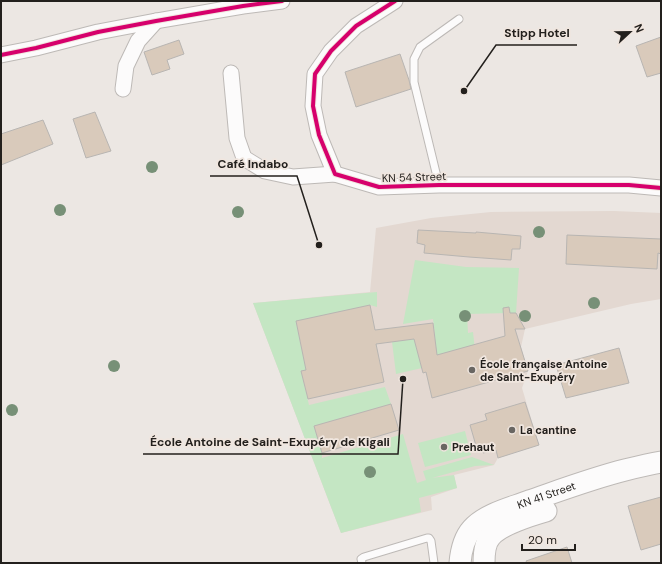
<svg xmlns="http://www.w3.org/2000/svg" width="662" height="564" font-family="'DM Sans',sans-serif">
<style>
.built{fill:#e3d8d1}
.green{fill:#c4e6c3}
.building{fill:#d9cabb;stroke:#b8b5b2}
.lines{fill:none;stroke-linecap:round;stroke-linejoin:round}
.lane-casing{stroke:#bdb9b6;stroke-width:9}
.street-casing{stroke:#bdb9b6;stroke-width:17}
.secondary-casing{stroke:#bdb9b6;stroke-width:23}
.lane{stroke:#fcfbfb;stroke-width:7}
.street{stroke:#fcfbfb;stroke-width:15}
.secondary{stroke:#fcfbfb;stroke-width:21}
.cycleway-casing{stroke:#f0e6df;stroke-width:6}
.cycleway{stroke:#d6006c;stroke-width:4}
.tree{fill:#779077}
.poi-dot{fill:#696662;stroke:#f0e6df;stroke-width:1.5}
.labels{text-anchor:middle;dominant-baseline:central;stroke-width:3.5;stroke-linejoin:round;paint-order:stroke}
.street-label{font-size:11px;fill:#23201d;stroke:#f0e6df}
.poi-label{font-size:11px;font-weight:bold;fill:#23201d;stroke:#f0e6df;text-anchor:start}
.leader{fill:none;stroke:#23201d;stroke-width:1.5}
.callout-dot{fill:#23201d;stroke:#f0e6df;stroke-width:1.5}
.callout-label{font-size:12px;text-anchor:middle;font-weight:bold;fill:#23201d;stroke:#f0e6df;stroke-width:3.5;stroke-linejoin:round;paint-order:stroke}
</style>
<rect width="100%" height="100%" fill="#ece7e3"/>
<path class="built" d="M 614,211 L 661,213 L 661,299 L 631,304 L 525,329 L 521,347 L 528,371 L 522,388 L 539,445 L 498,458 L 494,465 L 454,475 L 457,488 L 431,497 L 432,510 L 341,533 L 253,303 L 370,292 L 376,228 L 431,218 L 491,212 Z"/>
<g class="green">
<path d="M 415,260 L 466,267 L 519,268 L 516,313 L 467,314 L 468,333 L 473,332 L 475,350 L 420,360 L 422,368 L 396,374 L 392,342 L 435,336 L 433,319 L 403,324 Z"/>
<path d="M 377,292 L 377,307 L 370,305 L 296,322 L 302,351 L 374,333 L 378,354 L 301,371 L 309,405 L 385,387 L 391,404 L 314,426 L 322,453 L 322,458 L 403,434 L 417,483 L 426,480 L 423,471 L 472,457 L 494,465 L 475,466 L 432,478 L 454,475 L 457,488 L 419,498 L 421,512 L 341,533 L 253,303 Z"/>
<path d="M 465,431 L 471,455 L 425,467 L 418,443 Z"/>
</g>
<g class="building">
<path d="M 661,37 L 661,73 L 647,77 L 636,46 Z"/>
<path d="M 179,40 L 184,54 L 167,60 L 170,69 L 152,75 L 144,52 Z"/>
<path d="M 400,54 L 409,80 L 411,89 L 356,107 L 345,72 Z"/>
<path d="M 95,112 L 111,151 L 86,158 L 73,119 Z"/>
<path d="M 43,120 L 53,144 L 1,165 L 1,134 Z"/>
<path d="M 418,230 L 476,233 L 476,232 L 521,236 L 520,249 L 512,249 L 511,260 L 469,257 L 424,253 L 425,245 L 417,243 Z"/>
<path d="M 567,235 L 661,239 L 661,254 L 658,253 L 657,269 L 566,264 Z"/>
<path d="M 370,305 L 375,330 L 433,323 L 437,355 L 505,336 L 503,308 L 509,307 L 510,313 L 516,313 L 525,329 L 515,329 L 528,371 L 432,398 L 426,372 L 423,373 L 414,339 L 376,344 L 384,382 L 308,399 L 301,371 L 306,370 L 296,321 Z"/>
<path d="M 619,348 L 629,383 L 566,398 L 556,365 Z"/>
<path d="M 525,402 L 539,445 L 498,458 L 496,450 L 483,453 L 481,448 L 477,449 L 470,425 L 487,420 L 485,414 Z"/>
<path d="M 391,404 L 399,430 L 322,453 L 314,426 Z"/>
<path d="M 661,497 L 661,544 L 641,550 L 628,506 Z"/>
<path d="M 567,547 L 572,563 L 527,563 L 526,561 Z"/>
</g>
<g class="lines">
<g class="lane-casing">
<g id="lane">
<path d="M 439,185 L 414,82 L 414,59 L 420,47 L 459,19"/>
<path d="M 362,563 L 361,559 L 364,557 L 427,538 L 429,538 L 431,541 L 434,563"/>
</g>
</g>
<g class="street-casing">
<g id="street">
<path d="M 395,1 L 356,26 L 331,51 L 315,74 L 313,106 L 319,135 L 335,174 L 379,187 L 439,185 L 629,185 L 661,188"/>
<path d="M 1,55 L 36,48 L 98,32 L 156,21 L 243,6 L 282,1"/>
<path d="M 231,73 L 237,138 L 244,158 L 265,171 L 293,177 L 335,174"/>
<path d="M 123,89 L 126,66 L 138,41 L 156,21"/>
</g>
</g>
<g class="secondary-casing">
<g id="secondary">
<path id="s1" d="M 460,563 C 461,551 464,538 472,529 C 485,514 511,508 529,501 C 561,490 593,478 625,470 C 637,467 649,464 661,462"/>
<path d="M 484,563 C 484,555 485,542 491,536 C 500,525 532,515 546,511"/>
</g>
</g>
<use href="#lane" class="lane"/>
<use href="#street" class="street"/>
<use href="#secondary" class="secondary"/>
<g class="cycleway-casing">
<g id="cycleway">
<path d="M 395,1 L 356,26 L 331,51 L 315,74 L 313,106 L 319,135 L 335,174 L 379,187 L 439,185 L 629,185 L 661,188"/>
<path d="M 1,55 L 36,48 L 98,32 L 156,21 L 243,6 L 282,1"/>
</g>
</g>
<use href="#cycleway" class="cycleway"/>
</g>
<g class="tree">
<circle cx="152" cy="167" r="6"/>
<circle cx="60" cy="210" r="6"/>
<circle cx="238" cy="212" r="6"/>
<circle cx="539" cy="232" r="6"/>
<circle cx="594" cy="303" r="6"/>
<circle cx="465" cy="316" r="6"/>
<circle cx="525" cy="316" r="6"/>
<circle cx="114" cy="366" r="6"/>
<circle cx="12" cy="410" r="6"/>
<circle cx="370" cy="472" r="6"/>
</g>
<g class="poi-dot">
<circle cx="472" cy="370" r="4"/>
<circle cx="512" cy="430" r="4"/>
<circle cx="444" cy="447" r="4"/>
</g>
<g class="labels">
<g class="street-label">
<text transform="translate(414 177) rotate(-2)">KN 54 Street</text>
<text stroke="none"><textPath href="#s1" startOffset="119">KN 41 Street</textPath></text>
</g>
<g class="poi-label">
<text x="480" y="364">École française Antoine<tspan x="480" dy="13">de Saint-Exupéry</tspan></text>
<text x="520" y="430">La cantine</text>
<text x="452" y="447">Prehaut</text>
</g>
</g>
<path class="leader" d="M464 91L496 45H577M319 245L297 176H210M403 379L398 454H143"/>
<g class="callout-dot">
<circle cx="464" cy="91" r="4"/>
<circle cx="319" cy="245" r="4"/>
<circle cx="403" cy="379" r="4"/>
</g>
<g class="callout-label">
<text x="537" y="37">Stipp Hotel</text>
<text x="253" y="168">Café Indabo</text>
<text x="270" y="446">École Antoine de Saint-Exupéry de Kigali</text>
</g>
<rect width="662" height="564" fill="none" stroke="#23201d" stroke-width="4"/>
<g transform="translate(630 32) rotate(68)" stroke="#f0e6df" stroke-width="3" paint-order="stroke">
<path d="M0-3L7 15L0 10L-7 15Z" fill="#23201d"/>
<text y="-6" font-size="11" font-weight="bold" text-anchor="middle" fill="#23201d">N</text>
</g>
<path d="M522 544v6h53v-6" fill="none" stroke="#23201d" stroke-width="2"/>
<text x="528" y="544" font-size="12" fill="#23201d" stroke="#f0e6df" stroke-width="3" paint-order="stroke">20 m</text>
</svg>
